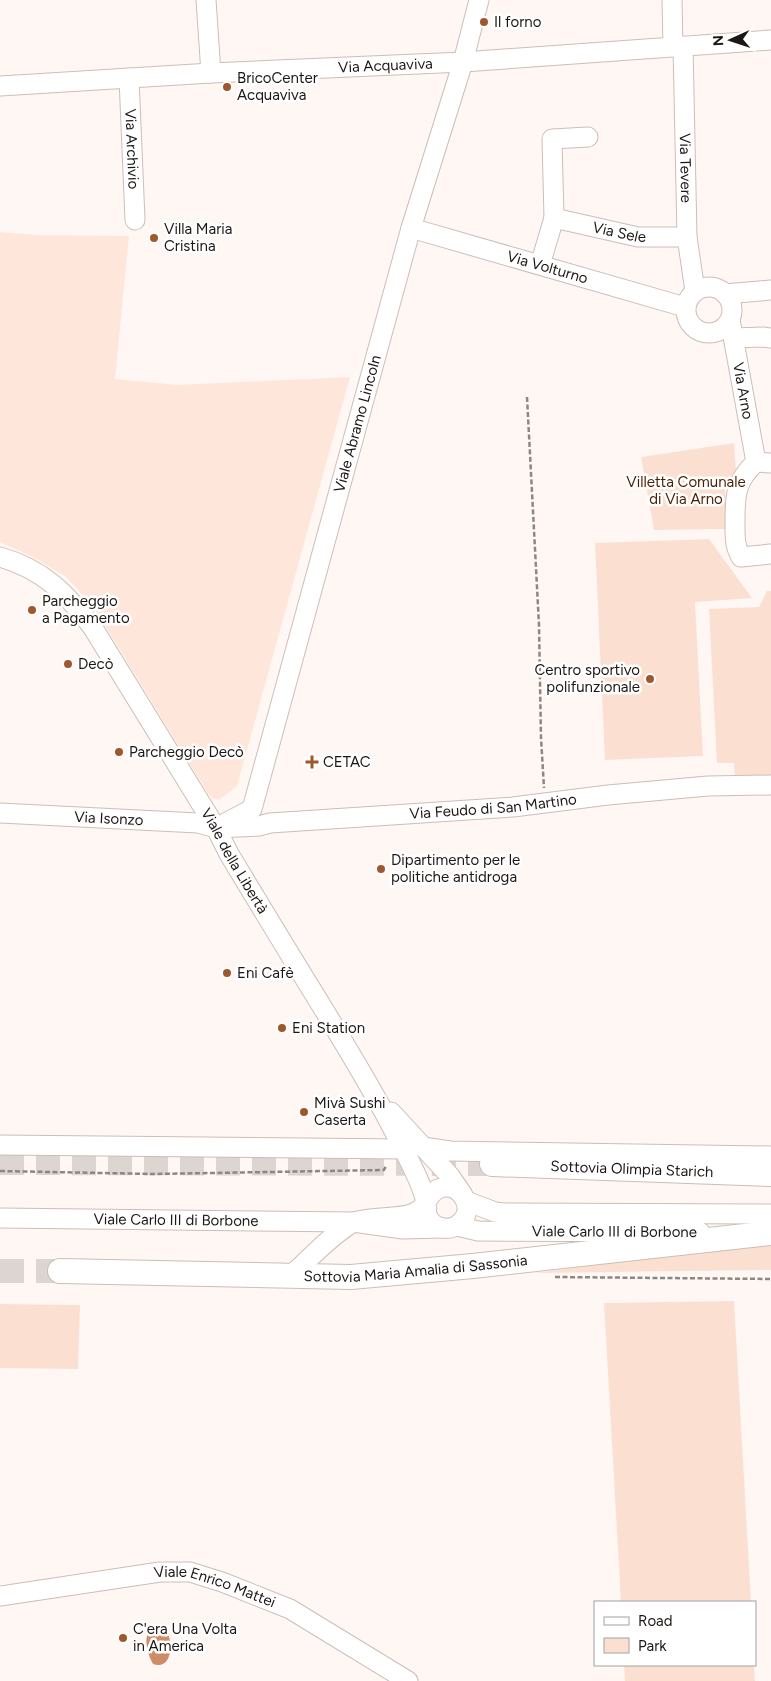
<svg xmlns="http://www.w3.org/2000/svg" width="771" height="1681" font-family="Figtree,sans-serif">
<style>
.built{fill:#fee7da}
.green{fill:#fbe0d2}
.water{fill:#ce8d67}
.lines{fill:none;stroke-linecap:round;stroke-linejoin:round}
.major-tunnel{stroke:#dcd5d2;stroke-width:24;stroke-dasharray:24 12;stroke-linecap:butt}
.minor-casing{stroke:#cdbeb5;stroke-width:21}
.major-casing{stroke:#cdbeb5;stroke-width:26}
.path{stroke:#8d8784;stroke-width:2.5;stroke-dasharray:5 2.5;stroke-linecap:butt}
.minor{stroke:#fff;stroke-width:19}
.major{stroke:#fff;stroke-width:24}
.poi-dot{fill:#9e582d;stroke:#fff;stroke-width:2}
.labels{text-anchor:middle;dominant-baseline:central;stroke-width:5;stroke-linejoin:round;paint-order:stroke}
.poi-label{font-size:15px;fill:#1c1714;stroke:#fff;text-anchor:start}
.street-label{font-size:15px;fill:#1c1714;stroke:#fff}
.park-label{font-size:15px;fill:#491f02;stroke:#fff}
</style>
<rect width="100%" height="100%" fill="#fef7f4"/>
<path class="built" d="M 0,232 L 37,235 L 129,236 L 115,379 L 177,385 L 350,377 L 237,786 L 219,800 L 212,798 L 207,792 L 113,639 L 94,608 L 79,591 L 66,577 L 35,558 L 0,542 Z"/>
<g class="green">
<path d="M 734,443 L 736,471 L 725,490 L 727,529 L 654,530 L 641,457 Z"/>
<path d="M 709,539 L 752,598 L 695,602 L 703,756 L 605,760 L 595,543 Z"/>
<path d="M 767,591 L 771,591 L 771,776 L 735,778 L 734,763 L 717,763 L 709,609 L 759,607 Z"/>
<path d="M 771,1243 L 771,1270 L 535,1273 L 756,1244 Z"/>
<path d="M 734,1301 L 751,1602 L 621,1602 L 604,1303 Z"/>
<path d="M 0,1304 L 80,1305 L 78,1369 L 0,1368 Z"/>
<path d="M 624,1665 L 754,1665 L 755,1681 L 625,1681 Z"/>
</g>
<path class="water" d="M 156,1629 L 165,1629 C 174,1639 173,1671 153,1664 C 148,1655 144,1643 148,1633 Z"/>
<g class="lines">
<g class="major-tunnel">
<path d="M 0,1163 L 492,1164"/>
<path d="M 0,1271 L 60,1271"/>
</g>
<g class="minor-casing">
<g id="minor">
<path d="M 206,0 L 211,73"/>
<path d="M 672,0 L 673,47"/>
<path id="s1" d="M 683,46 L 687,237 L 695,291"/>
<path id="s2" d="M 129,78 L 135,220"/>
<path id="s3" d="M 0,86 L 211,73 L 463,62 L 771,40"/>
<path d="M 554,218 L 552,139 L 588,137"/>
<path id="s4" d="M 411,228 L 685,307"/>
<path id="s5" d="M 540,265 L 554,218 L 638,237 L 687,237"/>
<circle cx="709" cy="310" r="23"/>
<path d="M 725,294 L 771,290"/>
<path id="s6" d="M 730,320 L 756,462 L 771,463"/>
<path d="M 733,338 L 763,337 L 771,338"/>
<path d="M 756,462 C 734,482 735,498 735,526 C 735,538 735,547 741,557 L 771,554"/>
<path id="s7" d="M 0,557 C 43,569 67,594 93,628 L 216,828 L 229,854 C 261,907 293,960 326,1013 C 349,1052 373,1090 394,1131 C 403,1148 424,1186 426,1204 C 427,1207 426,1211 427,1215 C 432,1229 451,1233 461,1222 C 477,1207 458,1180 438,1189 C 425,1195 429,1210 408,1215 C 395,1218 360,1218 352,1223 C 332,1235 314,1254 297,1270 L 297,1276"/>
<path id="s8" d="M 0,813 L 198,823 L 216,828 L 259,826 L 270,823 L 513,807 L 608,795 L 708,786 L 771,785"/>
<path id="s9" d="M 216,828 L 252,809 L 411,228 L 463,62 L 479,0"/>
<path d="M 391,1112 L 450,1176 L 463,1195"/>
<path d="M 0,1145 L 403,1149"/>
<path d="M 423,1147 L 450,1151 L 771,1156"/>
<path d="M 466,1201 L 495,1212 L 504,1213 L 771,1214"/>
<path id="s10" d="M 0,1218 L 353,1222 L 403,1229 L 444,1228"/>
<path id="s11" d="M 457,1226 L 478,1231 L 700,1232"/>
<path id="s12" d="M 0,1596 L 160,1572 L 190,1572 L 222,1582 L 290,1609 L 408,1681"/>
</g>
</g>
<g class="major-casing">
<g id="major">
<path id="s13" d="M 492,1164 L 771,1174"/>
<path id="s14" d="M 60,1271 L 351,1277 L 473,1266 L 771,1233"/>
</g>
</g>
<g class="path">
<path d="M 527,397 L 539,625 L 541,738 L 544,788"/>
<path d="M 0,1171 L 153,1174 L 384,1170 L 386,1166"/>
<path d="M 555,1277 L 771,1279"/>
</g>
<use href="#minor" class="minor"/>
<use href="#major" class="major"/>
</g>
<g class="poi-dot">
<circle cx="484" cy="22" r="5"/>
<circle cx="227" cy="87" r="5"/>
<circle cx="154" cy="238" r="5"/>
<circle cx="32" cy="610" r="5"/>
<circle cx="68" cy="664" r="5"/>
<circle cx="650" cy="679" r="5"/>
<circle cx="119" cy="752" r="5"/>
<path d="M309.5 754.5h5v5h5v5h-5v5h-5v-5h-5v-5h5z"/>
<circle cx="381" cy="869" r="5"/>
<circle cx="227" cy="973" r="5"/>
<circle cx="282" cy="1028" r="5"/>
<circle cx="304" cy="1112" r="5"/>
<circle cx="123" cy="1638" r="5"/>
</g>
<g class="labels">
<g class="poi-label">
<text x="494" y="22">Il forno</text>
<text x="237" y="78">BricoCenter<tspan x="237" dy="17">Acquaviva</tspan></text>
<text x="164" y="229">Villa Maria<tspan x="164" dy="17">Cristina</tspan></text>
<text x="42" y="601">Parcheggio<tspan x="42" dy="17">a Pagamento</tspan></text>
<text x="78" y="664">Decò</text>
<text x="640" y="670" text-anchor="end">Centro sportivo<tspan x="640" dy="17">polifunzionale</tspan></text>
<text x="129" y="752">Parcheggio Decò</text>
<text x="323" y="762">CETAC</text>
<text x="391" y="860">Dipartimento per le<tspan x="391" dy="17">politiche antidroga</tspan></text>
<text x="237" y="973">Eni Cafè</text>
<text x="292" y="1028">Eni Station</text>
<text x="314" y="1103">Mivà Sushi<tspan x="314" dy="17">Caserta</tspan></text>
<text x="133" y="1629">C'era Una Volta<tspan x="133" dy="17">in America</tspan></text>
</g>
<g class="street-label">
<text stroke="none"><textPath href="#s3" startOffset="386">Via Acquaviva</textPath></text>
<text stroke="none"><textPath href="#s2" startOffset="71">Via Archivio</textPath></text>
<text stroke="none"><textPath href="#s1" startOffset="122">Via Tevere</textPath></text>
<text stroke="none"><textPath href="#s5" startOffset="116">Via Sele</textPath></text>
<text stroke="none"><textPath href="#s4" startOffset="142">Via Volturno</textPath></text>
<text stroke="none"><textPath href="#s6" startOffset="72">Via Arno</textPath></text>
<text stroke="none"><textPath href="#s9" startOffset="440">Viale Abramo Lincoln</textPath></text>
<text stroke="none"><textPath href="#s8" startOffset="495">Via Feudo di San Martino</textPath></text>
<text stroke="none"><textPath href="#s8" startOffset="109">Via Isonzo</textPath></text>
<text stroke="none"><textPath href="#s7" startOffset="392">Viale della Libertà</textPath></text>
<text stroke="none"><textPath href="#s13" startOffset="140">Sottovia Olimpia Starich</textPath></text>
<text stroke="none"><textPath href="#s10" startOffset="176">Viale Carlo III di Borbone</textPath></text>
<text stroke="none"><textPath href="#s11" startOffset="158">Viale Carlo III di Borbone</textPath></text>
<text stroke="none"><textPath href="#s14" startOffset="356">Sottovia Maria Amalia di Sassonia</textPath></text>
<text stroke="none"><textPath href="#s12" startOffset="219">Viale Enrico Mattei</textPath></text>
</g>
<g class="park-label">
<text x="686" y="482">Villetta Comunale<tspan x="686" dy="17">di Via Arno</tspan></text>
</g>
</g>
<rect x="594" y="1601" width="162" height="65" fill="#ffffff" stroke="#a4a2a1"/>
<rect x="604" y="1617" width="25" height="8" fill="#ffffff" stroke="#a4a2a1"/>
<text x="638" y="1626" font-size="15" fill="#1c1714">Road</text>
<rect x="604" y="1638" width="25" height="15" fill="#fbe0d2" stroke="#a4a2a1"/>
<text x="638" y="1651" font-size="15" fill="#1c1714">Park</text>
<g transform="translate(731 40) rotate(267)" stroke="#ffffff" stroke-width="4" paint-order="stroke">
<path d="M0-4L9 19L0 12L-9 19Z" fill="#1c1714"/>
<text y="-8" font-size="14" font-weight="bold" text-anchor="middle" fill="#1c1714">N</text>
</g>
</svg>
